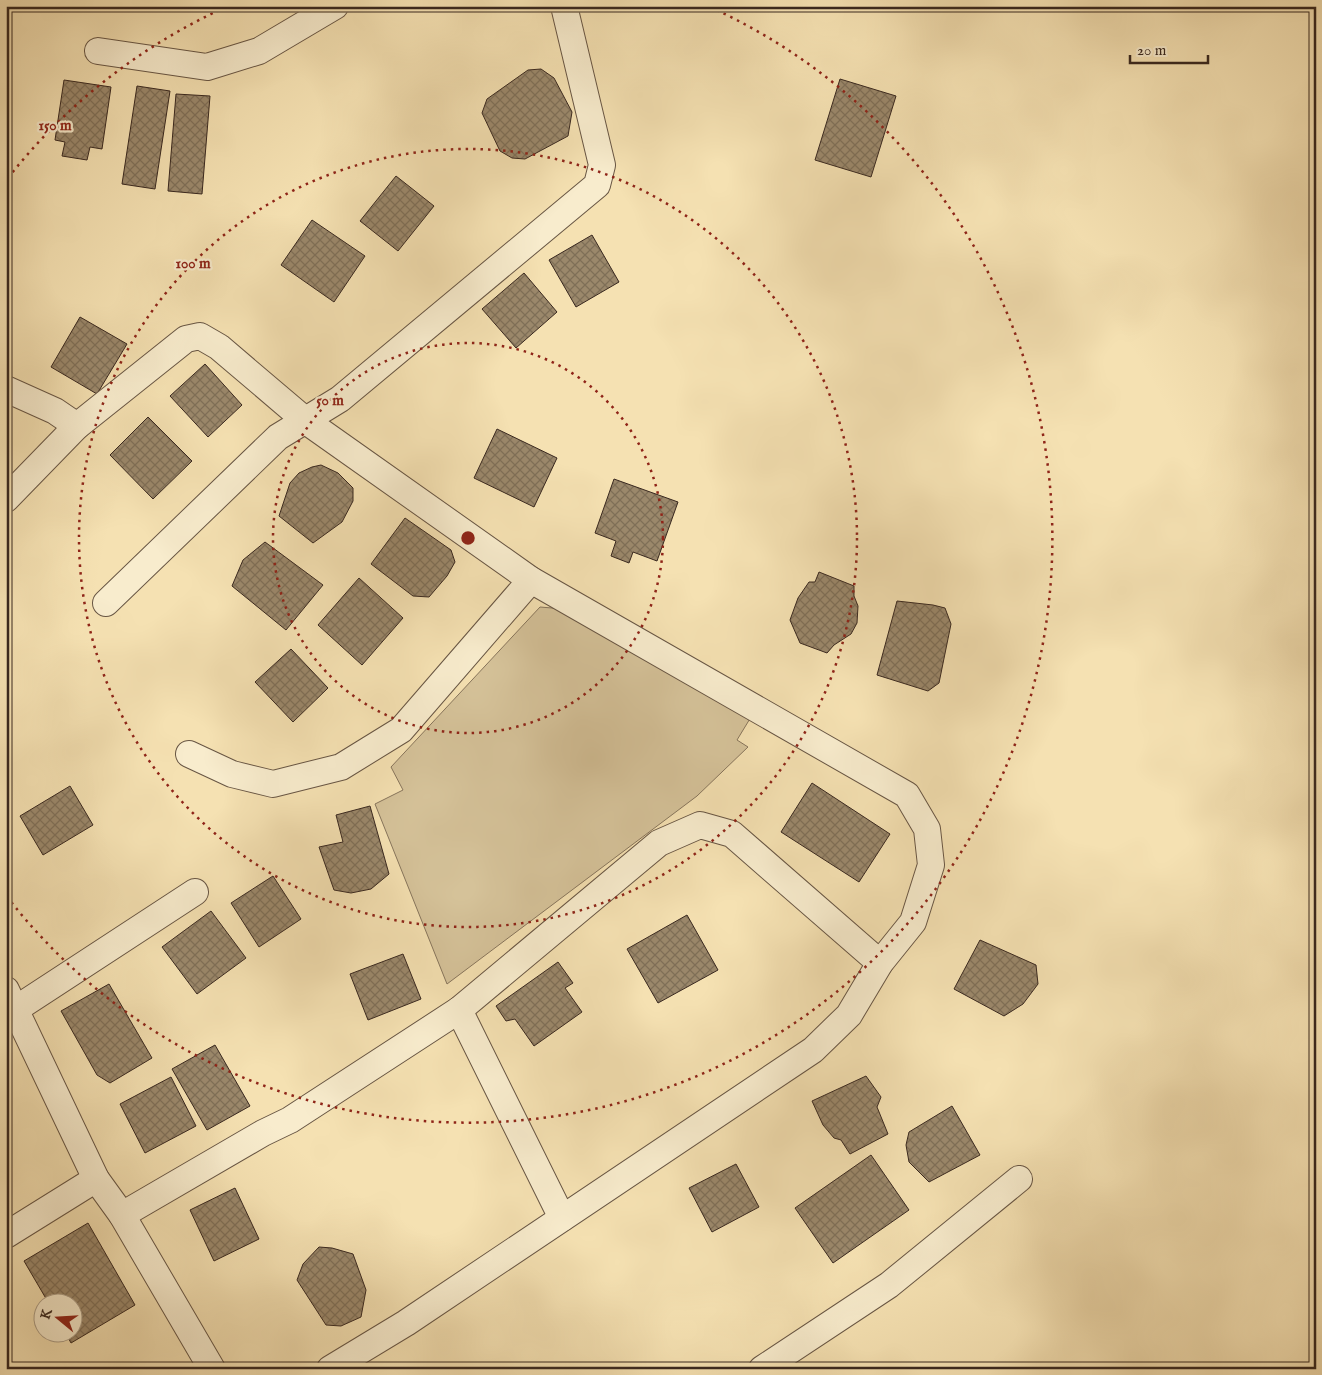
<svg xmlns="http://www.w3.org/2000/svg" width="1322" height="1375" font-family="'IM FELL English',serif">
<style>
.green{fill:#d5c299;stroke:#87755c}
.building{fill:url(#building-cross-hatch);stroke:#39281f}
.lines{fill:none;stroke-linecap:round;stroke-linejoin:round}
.minor-casing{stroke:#685644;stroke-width:28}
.minor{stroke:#f8eccd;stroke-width:26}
.ring{fill:none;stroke:#8f2418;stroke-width:2.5;stroke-dasharray:2.5 5}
.centre{fill:#8f2418;stroke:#f8eccd;stroke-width:2.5}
.ring-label{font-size:15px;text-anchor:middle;font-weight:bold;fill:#8f2418;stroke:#f8eccd;stroke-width:4.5;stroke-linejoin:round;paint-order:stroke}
</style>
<defs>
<pattern id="building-cross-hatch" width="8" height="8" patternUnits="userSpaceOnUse" patternTransform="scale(1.25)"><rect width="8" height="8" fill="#9b886b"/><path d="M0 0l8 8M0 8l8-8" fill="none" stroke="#7f6f57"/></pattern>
</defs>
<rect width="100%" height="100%" fill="#f5e1b2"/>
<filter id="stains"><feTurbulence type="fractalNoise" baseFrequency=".004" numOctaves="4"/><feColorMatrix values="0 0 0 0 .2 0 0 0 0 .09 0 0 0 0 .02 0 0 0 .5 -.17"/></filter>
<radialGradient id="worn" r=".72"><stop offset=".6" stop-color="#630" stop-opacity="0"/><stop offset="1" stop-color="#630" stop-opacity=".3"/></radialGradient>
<path class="green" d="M 540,607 L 564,609 L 751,717 L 737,740 L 748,747 L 697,796 L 447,984 L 375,804 L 403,790 L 391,767 Z"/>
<g class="building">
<path d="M 541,69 L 554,78 L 572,112 L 568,136 L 525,159 L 512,158 L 500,151 L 482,113 L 487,99 L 528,70 Z"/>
<path d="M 840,79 L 896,96 L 871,177 L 815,160 Z"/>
<path d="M 64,80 L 111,87 L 102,149 L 90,147 L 87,160 L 62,156 L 65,142 L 55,140 Z"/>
<path d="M 137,86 L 170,91 L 155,189 L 122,184 Z"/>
<path d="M 176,94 L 210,96 L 202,194 L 168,191 Z"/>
<path d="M 396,176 L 434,206 L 398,251 L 360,221 Z"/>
<path d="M 312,220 L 365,256 L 334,302 L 281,265 Z"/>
<path d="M 592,235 L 619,282 L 576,307 L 549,260 Z"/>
<path d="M 524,273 L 557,312 L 516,348 L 482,309 Z"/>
<path d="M 80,317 L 127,344 L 97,394 L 51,367 Z"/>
<path d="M 205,364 L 242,405 L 208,437 L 170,396 Z"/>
<path d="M 148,417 L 192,461 L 153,499 L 110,455 Z"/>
<path d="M 497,429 L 557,458 L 534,507 L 474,478 Z"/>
<path d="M 321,465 L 338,473 L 353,488 L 353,501 L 342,522 L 313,543 L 279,516 L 290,483 L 299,473 L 312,467 Z"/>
<path d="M 614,479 L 678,502 L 657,561 L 633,552 L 629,563 L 611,556 L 616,541 L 595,533 Z"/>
<path d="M 405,518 L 451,550 L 455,562 L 447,576 L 429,597 L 413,596 L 371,564 Z"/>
<path d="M 265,542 L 323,585 L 286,630 L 232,586 L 243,560 Z"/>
<path d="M 819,572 L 854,586 L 854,596 L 858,606 L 857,623 L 851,634 L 834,645 L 827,653 L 800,643 L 790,620 L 798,598 L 809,582 L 815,582 Z"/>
<path d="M 359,578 L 403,618 L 362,665 L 318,625 Z"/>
<path d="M 897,601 L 933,605 L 945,608 L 951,624 L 939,683 L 928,691 L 877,675 Z"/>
<path d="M 291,649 L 328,688 L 293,722 L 255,682 Z"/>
<path d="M 812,783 L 890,834 L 859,882 L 781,832 Z"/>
<path d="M 70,786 L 93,825 L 43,855 L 20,816 Z"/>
<path d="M 370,806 L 389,874 L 371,889 L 351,893 L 334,890 L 319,847 L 343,842 L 336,815 Z"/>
<path d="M 273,876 L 301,919 L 259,947 L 231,903 Z"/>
<path d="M 211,911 L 246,958 L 197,994 L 162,947 Z"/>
<path d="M 687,915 L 718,970 L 658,1003 L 627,949 Z"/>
<path d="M 980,940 L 1036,965 L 1038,984 L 1023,1004 L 1004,1016 L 954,989 Z"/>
<path d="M 403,954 L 421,999 L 368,1020 L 350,974 Z"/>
<path d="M 558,962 L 573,983 L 565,988 L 582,1012 L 534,1046 L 515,1019 L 506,1021 L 496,1006 Z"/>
<path d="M 109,984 L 152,1058 L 110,1083 L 97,1075 L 61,1011 Z"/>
<path d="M 215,1045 L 250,1106 L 207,1130 L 172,1069 Z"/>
<path d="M 866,1076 L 881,1097 L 877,1107 L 888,1134 L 850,1154 L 841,1140 L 834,1138 L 823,1125 L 812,1101 Z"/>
<path d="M 171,1077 L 196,1126 L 145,1153 L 120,1104 Z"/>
<path d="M 952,1106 L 980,1155 L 929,1182 L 909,1162 L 906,1145 L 909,1132 Z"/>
<path d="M 871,1155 L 909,1210 L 833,1263 L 795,1208 Z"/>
<path d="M 736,1164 L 759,1207 L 712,1232 L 689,1188 Z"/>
<path d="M 235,1188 L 259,1239 L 214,1261 L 190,1210 Z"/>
<path d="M 88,1223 L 135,1305 L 71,1343 L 65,1332 L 72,1332 L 72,1302 L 48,1302 L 24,1261 Z"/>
<path d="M 319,1247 L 332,1248 L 353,1254 L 366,1290 L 361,1317 L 341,1326 L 326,1325 L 297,1280 L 303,1264 Z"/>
</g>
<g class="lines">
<g class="minor-casing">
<g id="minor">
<path d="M 98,51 L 207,67 L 259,51 L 335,6"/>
<path d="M 6,389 L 55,411 L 77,426"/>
<path d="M 6,499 L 77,426 L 186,339 L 200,336 L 219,347 L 306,421 L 531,580 L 907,795 L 927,829 L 931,865 L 913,922 L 880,963 L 849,1015 L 813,1050 L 406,1323 L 330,1369"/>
<path d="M 106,603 L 278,437 L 340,399 L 597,185 L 602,165 L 564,6"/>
<path d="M 189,754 L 232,774 L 273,784 L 341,767 L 401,730 L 531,580"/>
<path d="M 6,990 L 96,1179 L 122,1215 L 212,1369"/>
<path d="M 16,1009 L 195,892"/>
<path d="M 459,1010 L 562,1218"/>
<path d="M 122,1215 L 263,1133 L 290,1120 L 459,1010 L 659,843 L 700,825 L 732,834 L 880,963"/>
<path d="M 6,1235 L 96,1179"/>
<path d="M 762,1369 L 889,1285 L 1019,1179"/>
</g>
</g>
<use href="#minor" class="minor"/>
</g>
<g class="ring">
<circle cx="468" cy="538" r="195"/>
<circle cx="468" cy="538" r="389"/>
<path d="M8 178A584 584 0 0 1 226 7M710 7A584 584 0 1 1 8 898"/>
</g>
<circle cx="468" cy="538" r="8" class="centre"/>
<g class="ring-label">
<text x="55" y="130">150 m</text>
<text x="193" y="268">100 m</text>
<text x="330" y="405">50 m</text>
</g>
<rect width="1322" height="1375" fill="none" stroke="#f5e1b2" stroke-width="25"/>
<rect x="8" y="8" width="1307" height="1360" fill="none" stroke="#39281f" stroke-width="2.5"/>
<rect x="12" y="12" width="1297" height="1350" fill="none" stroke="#39281f"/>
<g transform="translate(58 1318) rotate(288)"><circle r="24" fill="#f8eccd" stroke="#ac9e87"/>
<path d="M0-4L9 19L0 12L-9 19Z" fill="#8f2418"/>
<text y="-8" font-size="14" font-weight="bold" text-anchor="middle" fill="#39281f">K</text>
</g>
<path d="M1130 55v8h78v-8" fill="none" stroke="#39281f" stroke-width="2.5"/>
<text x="1137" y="55" font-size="15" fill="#39281f" stroke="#f8eccd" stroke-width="4" paint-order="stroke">20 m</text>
<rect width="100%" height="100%" filter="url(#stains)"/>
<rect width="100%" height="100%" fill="url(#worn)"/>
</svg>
